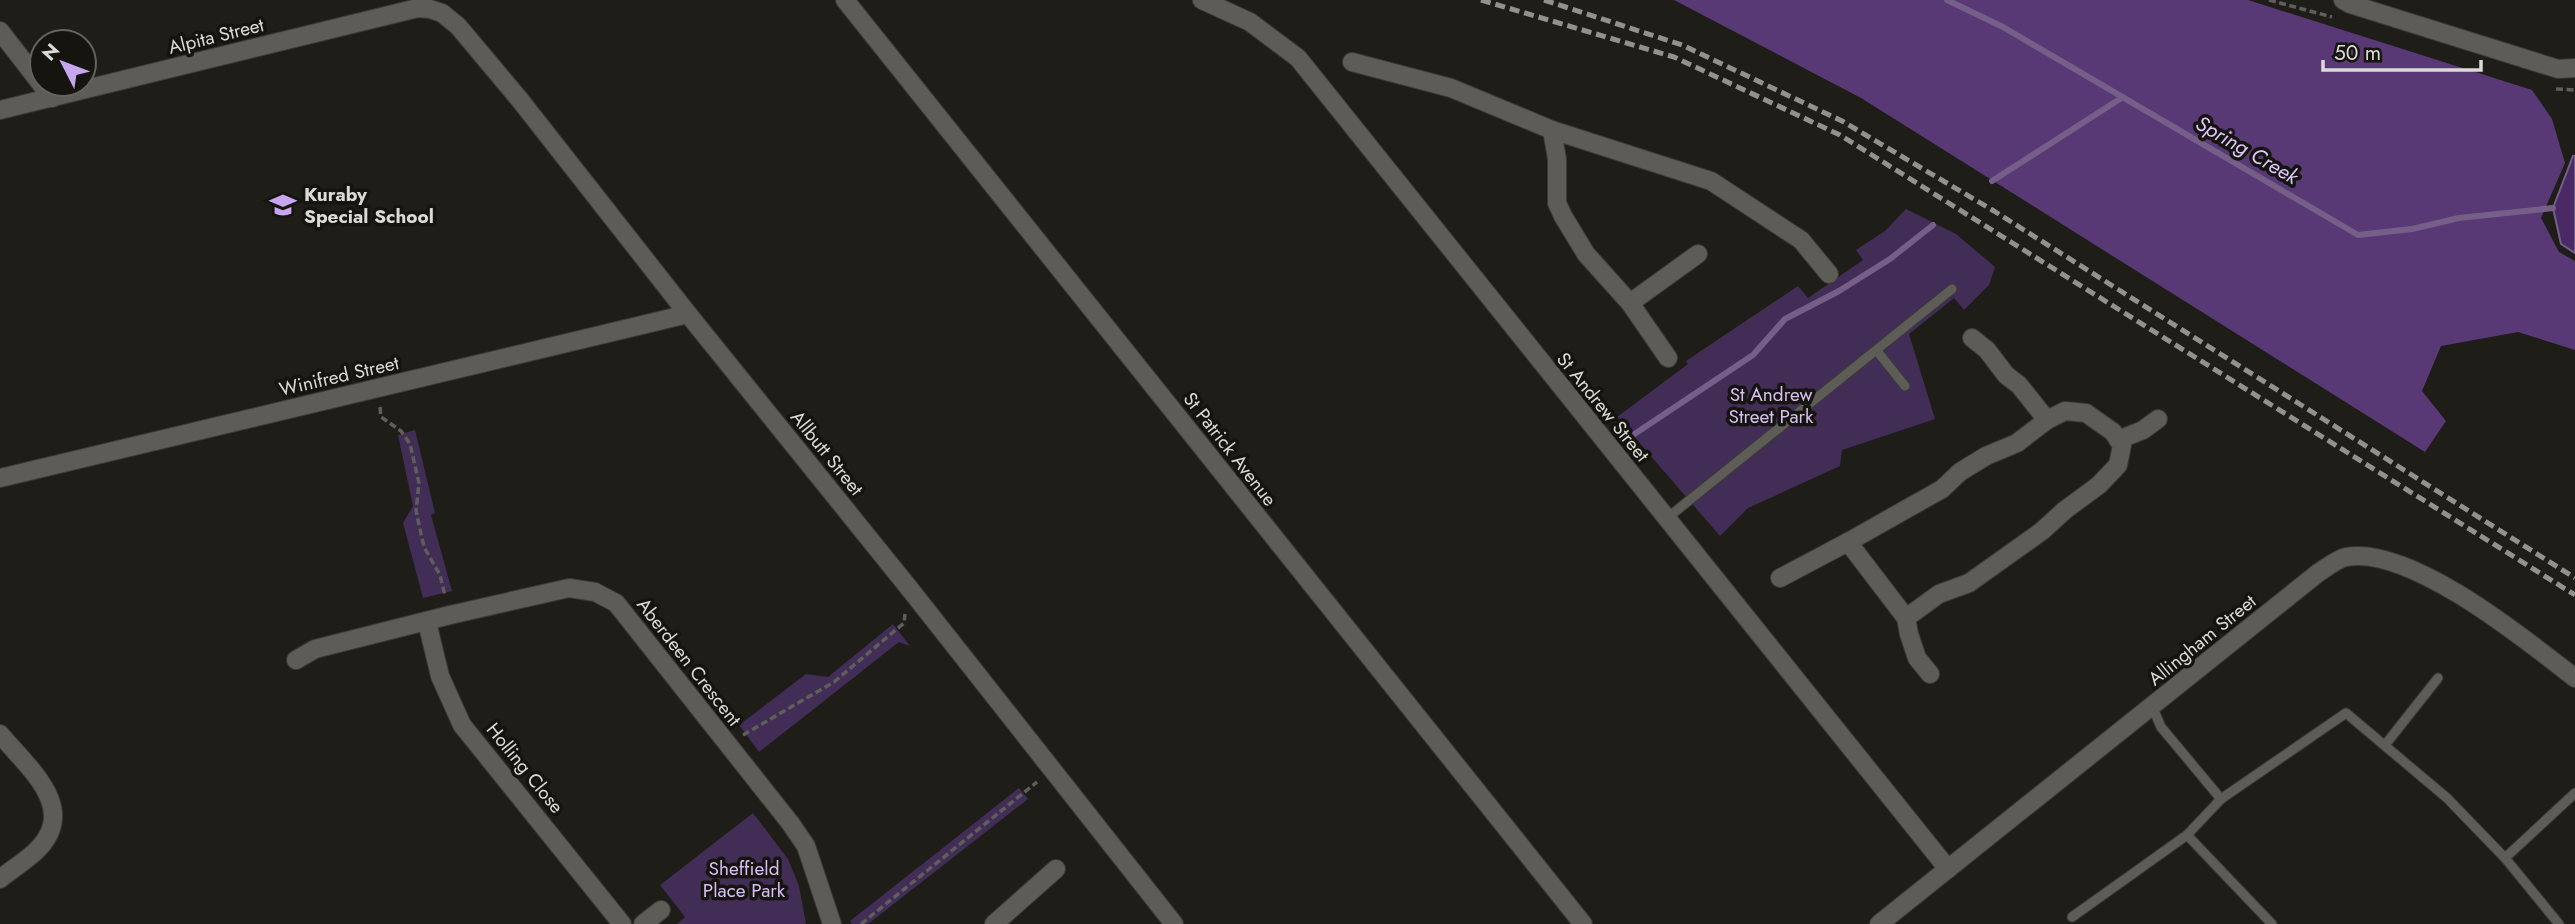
<svg xmlns="http://www.w3.org/2000/svg" width="2575" height="924" font-family="Jost,sans-serif">
<style>
.green{fill:#412d56}
.forest{fill:#583976}
.water{fill:#492a66;stroke:#755f88;stroke-width:2}
.lines{fill:none;stroke-linecap:round;stroke-linejoin:round}
.stream{stroke:#755f88;stroke-width:6}
.service-casing{stroke:#3b3a37;stroke-width:11}
.minor-casing{stroke:#3b3a37;stroke-width:20}
.path{stroke:#5f5e5a;stroke-width:3.5;stroke-dasharray:7 3.5;stroke-linecap:butt}
.service{stroke:#5e5c56;stroke-width:9}
.minor{stroke:#5e5c56;stroke-width:18}
.rail{stroke:#92918d;stroke-width:5;stroke-dasharray:10 5;stroke-linecap:butt}
.labels{text-anchor:middle;dominant-baseline:central;stroke-width:7;stroke-linejoin:round;paint-order:stroke}
.street-label{font-size:19px;fill:#dbdad7;stroke:#15140f}
.poi-label{font-size:19px;font-weight:bold;fill:#dbdad7;stroke:#15140f;text-anchor:start}
.park-label{font-size:19px;fill:#d7bef6;stroke:#15140f}
.water-label{font-size:21px;font-style:italic;fill:#dec5fd;stroke:#15140f}
</style>
<rect width="100%" height="100%" fill="#1e1d18"/>
<g class="green">
<path d="M 1906,209 L 1956,234 L 1995,267 L 1989,285 L 1964,310 L 1954,298 L 1909,334 L 1935,419 L 1842,450 L 1840,466 L 1748,508 L 1720,536 L 1617,417 L 1688,364 L 1686,361 L 1798,286 L 1808,298 L 1863,260 L 1856,250 L 1885,231 Z"/>
<path d="M 415,430 L 435,513 L 431,515 L 452,591 L 423,598 L 403,523 L 413,506 L 398,435 Z"/>
<path d="M 893,624 L 910,646 L 899,642 L 759,752 L 739,725 L 806,674 L 828,677 Z"/>
<path d="M 1019,788 L 1028,799 L 868,924 L 852,924 L 850,921 Z"/>
<path d="M 753,813 L 788,859 L 799,886 L 806,924 L 677,924 L 685,917 L 660,885 Z"/>
</g>
<path class="forest" d="M 1674,0 L 2248,0 L 2532,90 L 2552,119 L 2565,163 L 2541,218 L 2559,252 L 2575,261 L 2575,350 L 2518,332 L 2441,346 L 2422,391 L 2446,421 L 2425,452 L 1861,98 Z"/>
<path class="water" d="M 2573,156 L 2575,156 L 2575,253 L 2561,244 L 2553,208 Z"/>
<g class="lines">
<g class="stream">
<path d="M 1947,0 L 2003,27 L 2358,235 L 2412,229 L 2459,218 L 2553,208"/>
<path d="M 1992,181 L 2123,97"/>
<path d="M 1633,435 L 1753,355 L 1785,319 L 1839,291 L 1890,259 L 1933,225"/>
</g>
<g class="service-casing">
<g id="service">
<path d="M 1877,351 L 1905,386"/>
<path d="M 1666,519 L 1952,289"/>
<path d="M 2152,706 L 2161,727 L 2221,799"/>
<path d="M 2385,745 L 2438,678"/>
<path d="M 2187,835 L 2272,924"/>
<path d="M 2505,858 L 2575,793"/>
<path d="M 2072,917 L 2187,835 L 2221,799 L 2346,713 L 2447,798 L 2505,858 L 2559,924"/>
</g>
</g>
<g class="minor-casing">
<g id="minor">
<path d="M 845,0 L 1583,924"/>
<path d="M 1202,0 L 1250,22 L 1298,58 L 1948,869"/>
<path d="M 2343,0 L 2350,4 L 2558,69 L 2575,68"/>
<path d="M 0,31 L 52,98"/>
<path d="M 1352,62 L 1451,88 L 1552,130 L 1711,181 L 1801,240 L 1829,274"/>
<path d="M 0,110 L 418,8 L 430,9 L 442,13 L 458,26 L 520,100 L 688,314 L 909,588 L 1174,924"/>
<path d="M 1552,130 L 1557,159 L 1557,203 L 1563,216 L 1586,254 L 1630,303 L 1668,358"/>
<path d="M 1630,303 L 1698,254"/>
<path d="M 1972,338 L 1987,350 L 2006,375 L 2019,385 L 2047,420"/>
<path d="M 2118,440 L 2143,430 L 2158,419"/>
<path d="M 0,478 L 688,314"/>
<path d="M 1848,542 L 1942,489 L 1960,472 L 1986,456 L 2017,443 L 2047,420 L 2065,411 L 2086,413 L 2113,432 L 2122,445 L 2118,465 L 2099,485 L 2065,510 L 2042,531 L 1969,583 L 1939,594 L 1906,618"/>
<path d="M 1780,578 L 1848,542 L 1906,618 L 1909,634 L 1917,658 L 1930,674"/>
<path d="M 427,622 L 440,676 L 462,725 L 622,924"/>
<path d="M 296,660 L 315,649 L 450,615 L 569,588 L 595,592 L 616,603 L 791,824 L 806,846 L 832,924"/>
<path d="M 0,734 C 28,768 81,809 35,852 C 24,862 11,870 0,879"/>
<path d="M 643,924 L 661,910"/>
<path d="M 994,924 L 1056,869"/>
<path d="M 1879,924 L 2318,573 C 2326,568 2337,559 2346,557 C 2410,545 2526,640 2575,678"/>
</g>
</g>
<g class="path">
<path d="M 2269,0 L 2332,17"/>
<path d="M 2556,89 L 2575,90"/>
<path d="M 380,407 L 381,417 L 401,431 L 410,444 L 419,483 L 416,511 L 424,547 L 440,575 L 445,596"/>
<path d="M 743,735 L 834,682 L 904,623 L 905,614"/>
<path d="M 861,924 L 1037,782"/>
</g>
<use href="#service" class="service"/>
<use href="#minor" class="minor"/>
<g class="rail">
<path d="M 1481,0 L 1674,57 L 1840,135 L 2575,595"/>
<path d="M 1544,0 L 1682,45 L 1842,121 L 1994,211 L 2575,578"/>
</g>
</g>
<defs>
<g id="school-bare" transform="scale(2.1)"><path d="M0-5L7-2L0 1L-7-2ZM-4 1L0 2.5L4 1V4Q0 6-4 4Z" fill="#c8a6ef" stroke="#15140f" stroke-width="2.5" paint-order="stroke"/></g>
</defs>
<g fill-rule="evenodd">
<use href="#school-bare" x="283" y="205"/>
</g>
<g class="labels">
<g class="street-label">
<text transform="translate(216 36) rotate(-14)">Alpita Street</text>
<text transform="translate(339 376) rotate(-13)">Winifred Street</text>
<text transform="translate(1603 407) rotate(51)">St Andrew Street</text>
<text transform="translate(1230 449) rotate(52)">St Patrick Avenue</text>
<text transform="translate(827 453) rotate(51)">Allbutt Street</text>
<text transform="translate(2202 640) rotate(-39)">Allingham Street</text>
<text transform="translate(689 662) rotate(52)">Aberdeen Crescent</text>
<text transform="translate(525 768) rotate(51)">Holling Close</text>
</g>
<g class="poi-label">
<text x="304" y="194">Kuraby<tspan x="304" dy="22">Special School</tspan></text>
</g>
<g class="park-label">
<text x="1771" y="394">St Andrew<tspan x="1771" dy="22">Street Park</tspan></text>
<text x="744" y="868">Sheffield<tspan x="744" dy="22">Place Park</tspan></text>
</g>
<g class="water-label">
<text transform="translate(2247 150) rotate(30)">Spring Creek</text>
</g>
</g>
<g transform="translate(63 63) rotate(312)"><circle r="33" fill="#15140f" stroke="#64635f" stroke-width="2"/>
<path d="M0-5L12 26L0 18L-12 26Z" fill="#c8a6ef"/>
<text y="-10" font-size="19" font-weight="bold" text-anchor="middle" fill="#dbdad7">N</text>
</g>
<path d="M2323 60v10h158v-10" fill="none" stroke="#dbdad7" stroke-width="3.5"/>
<text x="2334" y="60" font-size="21" fill="#dbdad7" stroke="#15140f" stroke-width="5" paint-order="stroke">50 m</text>
</svg>
